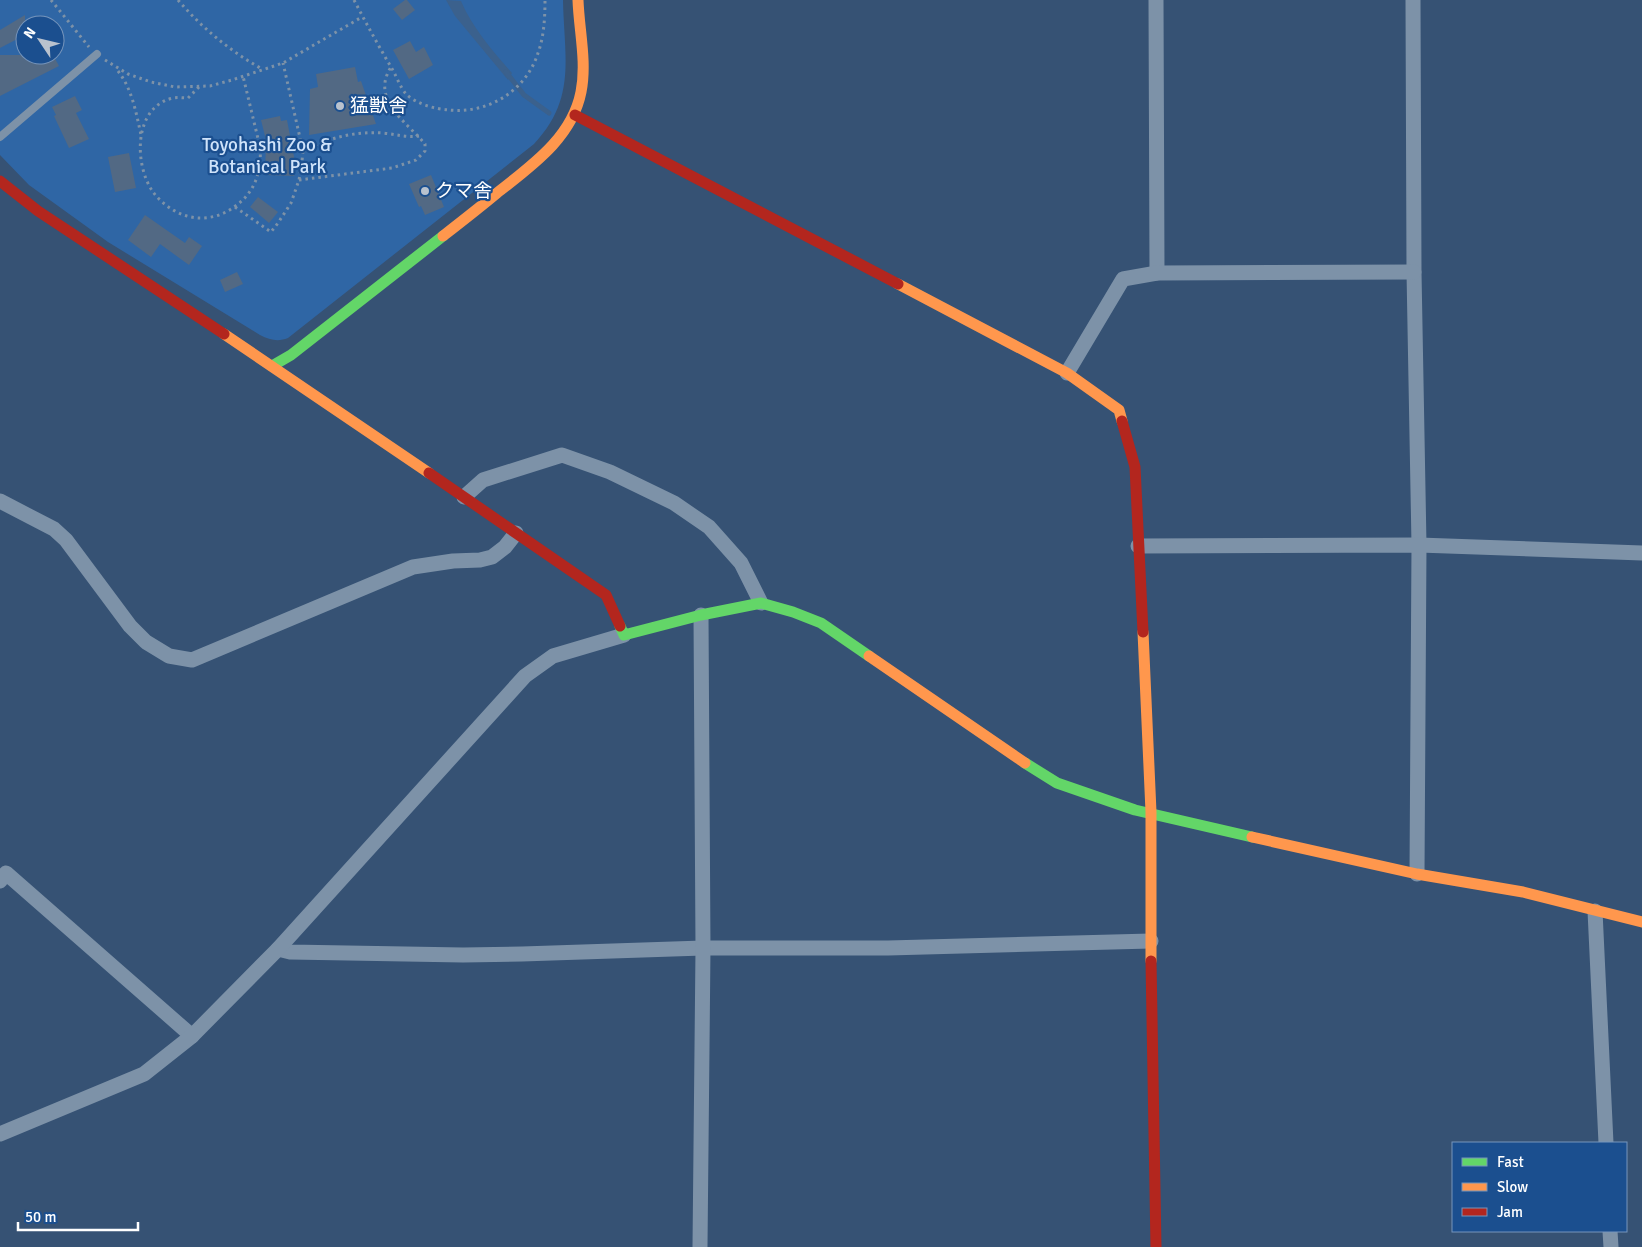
<svg xmlns="http://www.w3.org/2000/svg" width="1642" height="1247" font-family="Signika,'Noto Sans JP',sans-serif">
<style>
.green{fill:#2f66a5;fill-rule:evenodd}
.water{fill:#3b618d}
.lines{fill:none;stroke-linecap:round;stroke-linejoin:round}
.stream{stroke:#3b618d;stroke-width:5}
.building{fill:#526984}
.path{stroke:#7d92a8;stroke-width:3;stroke-dasharray:2.5 4;stroke-linecap:butt}
.lane{stroke:#7d92a8;stroke-width:8}
.street{stroke:#7d92a8;stroke-width:15}
.fast{stroke:#63d668;stroke-width:11}
.slow{stroke:#ff974d;stroke-width:11}
.jam{stroke:#b3261e;stroke-width:11}
.poi-dot{fill:#b9c2ce;stroke:#1b4f8f;stroke-width:2}
.labels{text-anchor:middle;dominant-baseline:central;stroke-width:4.5;stroke-linejoin:round;paint-order:stroke}
.poi-label{font-size:19px;fill:#fff;stroke:#1b4f8f;text-anchor:start}
.park-label{font-size:19px;fill:#cfe3fa;stroke:#1b4f8f}
</style>
<rect width="100%" height="100%" fill="#365274"/>
<path class="green" d="M 0,0 L 563,0 C 564,57 577,98 534,144 L 288,338 C 278,342 270,340 260,335 L 108,242 L 29,185 L 0,155 ZM 25,25 L 55,25 L 55,55 L 25,55 Z"/>
<path class="water" d="M 446,0 L 461,1 C 473,29 493,51 512,73 L 508,80 L 455,16 Z"/>
<g class="lines">
<path class="stream" d="M 506,72 L 524,95 L 549,113"/>
</g>
<g class="building">
<path d="M 405,0 L 407,0 L 415,10 L 402,20 L 393,9 Z"/>
<path d="M 25,15 L 25,35 L 0,48 L 0,30 Z"/>
<path d="M 410,41 L 416,52 L 424,47 L 433,65 L 409,79 L 393,50 Z"/>
<path d="M 0,55 L 53,55 L 59,66 L 0,96 Z"/>
<path d="M 355,67 L 358,82 L 361,81 L 376,124 L 309,135 L 310,89 L 318,87 L 316,74 Z"/>
<path d="M 75,96 L 82,110 L 76,113 L 89,139 L 69,148 L 54,116 L 56,115 L 52,107 Z"/>
<path d="M 280,116 L 281,121 L 287,120 L 295,162 L 294,176 L 265,175 L 266,140 L 261,120 Z"/>
<path d="M 129,153 L 136,188 L 115,192 L 108,157 Z"/>
<path d="M 431,175 L 444,207 L 425,215 L 421,206 L 419,207 L 409,184 Z"/>
<path d="M 258,197 L 278,212 L 269,223 L 250,207 Z"/>
<path d="M 145,215 L 185,243 L 189,237 L 202,246 L 189,265 L 160,244 L 151,257 L 128,240 Z"/>
<path d="M 237,272 L 243,284 L 225,292 L 220,280 Z"/>
</g>
<g class="lines">
<g class="path">
<path d="M 51,0 L 89,47"/>
<path d="M 178,0 C 202,28 230,51 262,69"/>
<path d="M 354,0 C 366,23 378,45 391,67 C 396,75 400,87 406,94 C 416,104 435,109 449,110 C 488,114 526,91 538,53 C 544,37 545,17 545,0"/>
<path d="M 105,60 L 128,74 L 151,82 L 175,87 L 210,86 L 232,80 L 283,63 L 362,17"/>
<path d="M 118,71 C 132,89 136,112 141,135"/>
<path d="M 199,87 L 188,98 C 183,98 178,97 173,98 C 133,107 134,165 153,192 C 162,204 176,214 191,217 C 206,220 222,216 234,207 C 255,193 262,171 260,147 L 243,76"/>
<path d="M 303,151 C 328,138 355,131 383,133 C 396,134 406,138 419,136"/>
<path d="M 299,180 L 392,168 L 416,160 L 425,151 L 425,144 C 407,122 370,100 391,67"/>
<path d="M 235,207 L 271,232 L 278,223 L 291,203 L 299,180 L 302,161 L 303,151 L 283,63"/>
</g>
<path class="lane" d="M 0,137 L 97,54"/>
<g class="street">
<path d="M 1156,0 L 1157,273"/>
<path d="M 1413,0 L 1414,272 L 1419,545 L 1417,874"/>
<path d="M 1067,373 L 1123,279 L 1157,273 L 1414,272"/>
<path d="M 464,497 L 483,480 L 562,455 L 610,472 L 674,503 L 709,527 L 741,563 L 761,603"/>
<path d="M 0,501 L 54,529 L 66,540 L 130,626 L 146,642 L 169,656 L 192,660 L 413,567 L 453,561 L 480,560 L 492,557 L 505,547 L 516,533"/>
<path d="M 1138,546 L 1419,545 L 1642,553"/>
<path d="M 0,881 L 6,873 L 192,1036"/>
<path d="M 1595,911 L 1606,1143"/>
<path d="M 278,949 L 290,952 L 463,955 L 522,954 L 703,948 L 888,948 L 1151,941"/>
<path d="M 0,1134 L 144,1074 L 192,1036 L 278,949 L 525,676 L 553,656 L 624,635"/>
<path d="M 1610,1231 L 1611,1247"/>
<path d="M 700,1247 L 703,948 L 701,615"/>
</g>
<g class="fast">
<path d="M 272,366 L 291,355 L 443,236"/>
<path d="M 620,626 L 624,635 L 701,615 L 761,603 L 793,612 L 821,623 L 869,656"/>
<path d="M 1025,763 L 1057,783 L 1135,810 L 1252,837"/>
</g>
<g class="slow">
<path d="M 443,236 C 461,222 479,208 497,193 C 531,166 572,138 581,92 C 587,62 579,30 578,0"/>
<path d="M 898,284 L 1067,373 L 1119,410 L 1122,421"/>
<path d="M 224,334 L 429,473"/>
<path d="M 1143,632 L 1151,812 L 1151,961"/>
<path d="M 869,656 L 1025,763"/>
<path d="M 1252,837 L 1417,874 L 1523,892 L 1642,922"/>
</g>
<g class="jam">
<path d="M 575,115 L 898,284"/>
<path d="M 0,181 L 38,211 L 224,334"/>
<path d="M 1122,421 L 1135,467 L 1143,632"/>
<path d="M 429,473 L 606,595 L 620,626"/>
<path d="M 1151,961 L 1156,1247"/>
</g>
</g>
<g class="poi-dot">
<circle cx="340" cy="106" r="5"/>
<circle cx="425" cy="191" r="5"/>
</g>
<g class="labels">
<g class="poi-label">
<text x="350" y="106">猛獣舎</text>
<text x="435" y="191">クマ舎</text>
</g>
<g class="park-label">
<text x="267" y="145">Toyohashi Zoo &amp;<tspan x="267" dy="22">Botanical Park</tspan></text>
</g>
</g>
<rect x="1452" y="1142" width="175" height="90" fill="#1b4f8f" stroke="#7695bc"/>
<rect x="1462" y="1158" width="25" height="8" fill="#63d668" stroke="#7695bc"/>
<text x="1497" y="1167" font-size="15" fill="#ffffff">Fast</text>
<rect x="1462" y="1183" width="25" height="8" fill="#ff974d" stroke="#7695bc"/>
<text x="1497" y="1192" font-size="15" fill="#ffffff">Slow</text>
<rect x="1462" y="1208" width="25" height="8" fill="#b3261e" stroke="#7695bc"/>
<text x="1497" y="1217" font-size="15" fill="#ffffff">Jam</text>
<g transform="translate(40 40) rotate(305)"><circle r="24" fill="#1b4f8f" stroke="#7695bc"/>
<path d="M0-4L9 19L0 12L-9 19Z" fill="#b9c2ce"/>
<text y="-8" font-size="14" font-weight="bold" text-anchor="middle" fill="#ffffff">N</text>
</g>
<path d="M18 1222v8h120v-8" fill="none" stroke="#ffffff" stroke-width="2.5"/>
<text x="25" y="1222" font-size="15" fill="#ffffff" stroke="#1b4f8f" stroke-width="4" paint-order="stroke">50 m</text>
</svg>
